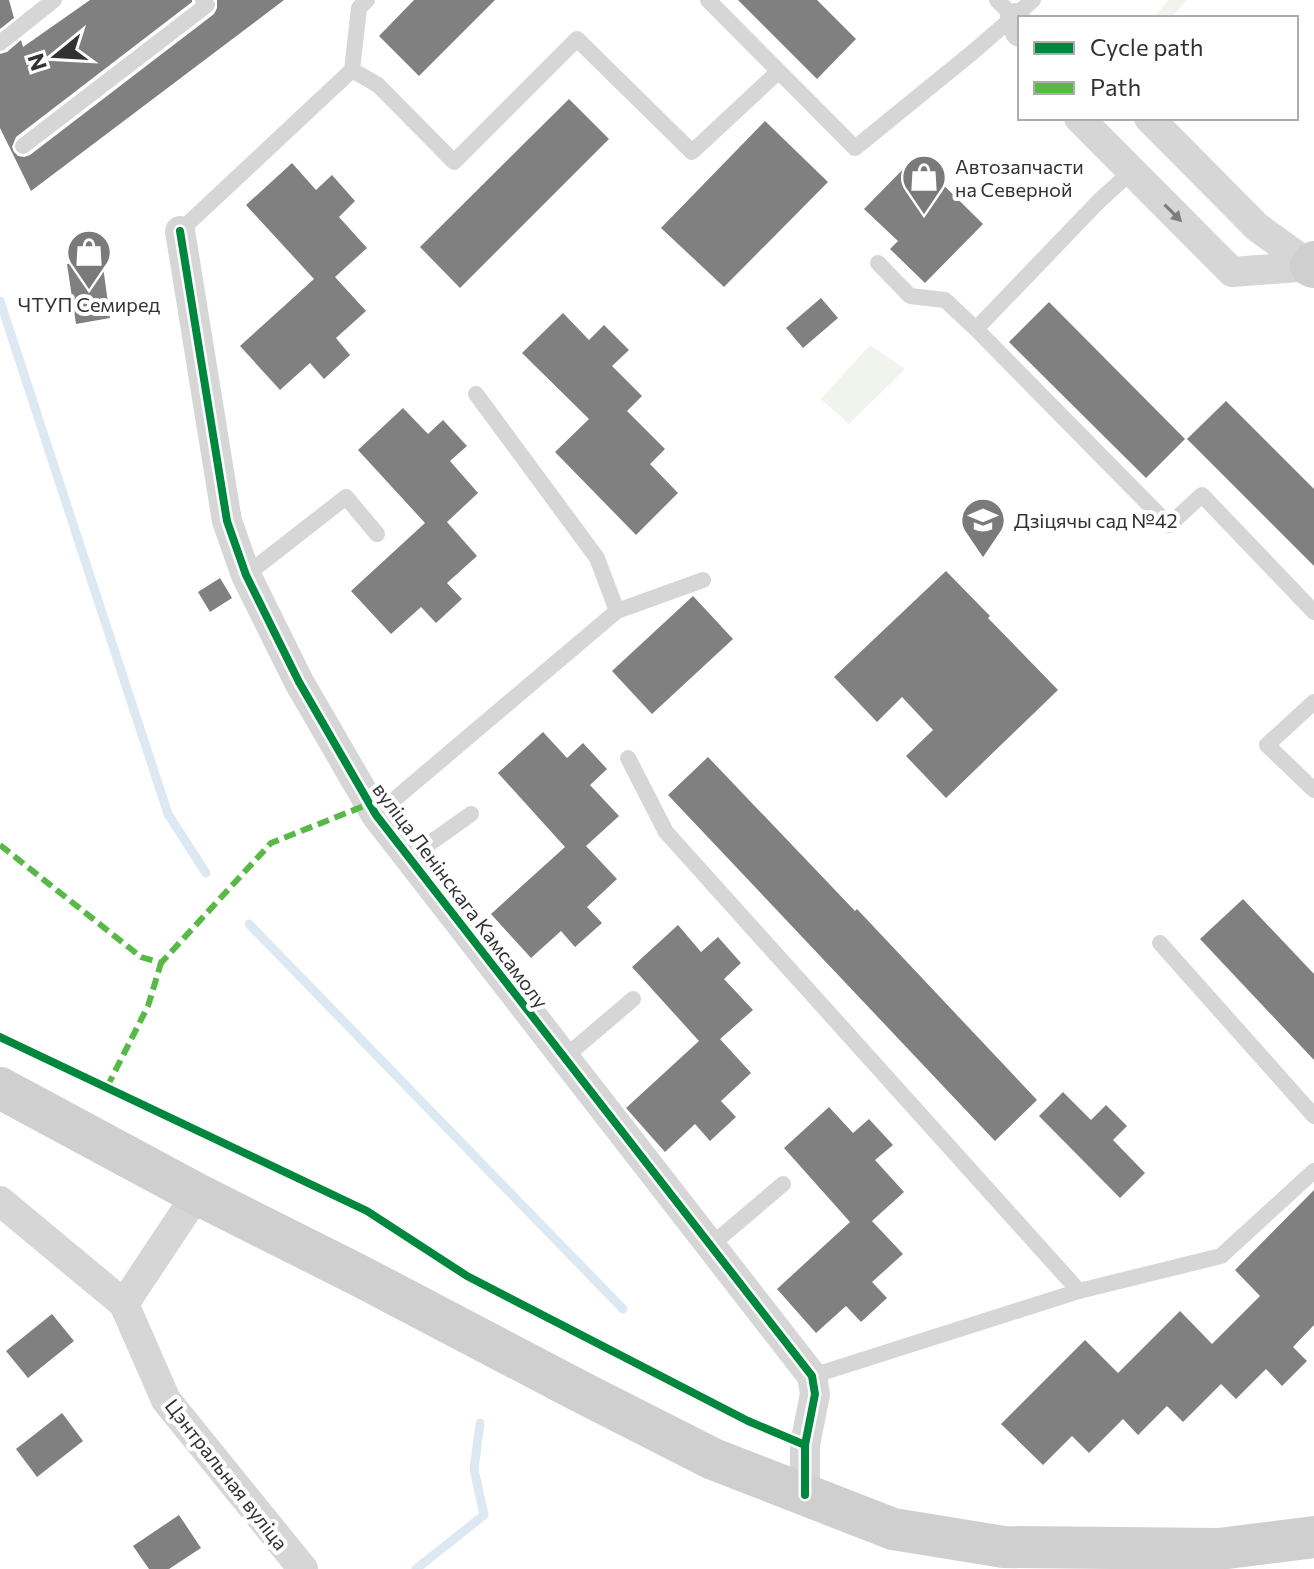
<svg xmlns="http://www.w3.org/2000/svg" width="1314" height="1569" font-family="Commissioner,sans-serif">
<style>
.green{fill:#f0f4ed}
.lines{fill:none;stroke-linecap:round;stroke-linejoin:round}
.stream{stroke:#dde9f2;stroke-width:9}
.building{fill:#808080}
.lane{stroke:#d6d6d6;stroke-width:16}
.street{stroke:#d6d6d6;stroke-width:30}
.secondary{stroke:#cfcfcf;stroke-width:42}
.quiet{stroke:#58b947;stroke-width:6;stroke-dasharray:12 6;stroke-linecap:butt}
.cycleway-casing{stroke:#fff;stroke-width:13}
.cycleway{stroke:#00873e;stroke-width:8}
.oneway{fill:#7c7c7c}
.labels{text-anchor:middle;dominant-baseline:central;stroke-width:8;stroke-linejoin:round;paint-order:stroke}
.poi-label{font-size:20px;fill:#323232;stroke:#fff;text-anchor:start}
.street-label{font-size:20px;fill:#323232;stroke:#fff}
</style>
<rect width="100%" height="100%" fill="#fff"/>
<g class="green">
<path d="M 1169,0 L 1187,0 L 1171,18 L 1153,18 Z"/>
<path d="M 870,345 L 905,369 L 849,424 L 821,399 Z"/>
</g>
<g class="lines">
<g class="stream">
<path d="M 0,301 L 168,814 L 206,873"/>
<path d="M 249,924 L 623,1309"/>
<path d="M 416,1569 L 484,1515 L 474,1469 L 480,1423"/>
</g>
</g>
<g class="building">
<path d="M 0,0 L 9,0 L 14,18 L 0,29 Z"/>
<path d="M 90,0 L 192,0 L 192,2 L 16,137 L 12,147 L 14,152 L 18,156 L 24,157 L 30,155 L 214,14 L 217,8 L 217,0 L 284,0 L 31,191 L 0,128 L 0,54 L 7,52 L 21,40 L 23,47 Z"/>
<path d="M 414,0 L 495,0 L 419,76 L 379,36 Z"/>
<path d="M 738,0 L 817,0 L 856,39 L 817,79 Z"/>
<path d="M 569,99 L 609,139 L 460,288 L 420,247 Z"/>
<path d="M 765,121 L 828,182 L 724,287 L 661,228 Z"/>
<path d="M 915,157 L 983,224 L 925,283 L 890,249 L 898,241 L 864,209 Z"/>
<path d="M 292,163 L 316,190 L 332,175 L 355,201 L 339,217 L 367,248 L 335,277 L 366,311 L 336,338 L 350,355 L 324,379 L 310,363 L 280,390 L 240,346 L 314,279 L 246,205 Z"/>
<path d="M 102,259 L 110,318 L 76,324 L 67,264 Z"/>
<path d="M 821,298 L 838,318 L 803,348 L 786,328 Z"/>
<path d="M 1049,302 L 1185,439 L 1146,478 L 1009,342 Z"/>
<path d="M 563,313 L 589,340 L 604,325 L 629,350 L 612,366 L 642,396 L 627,411 L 665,449 L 650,464 L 678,493 L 636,535 L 555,452 L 589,419 L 522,353 Z"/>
<path d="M 1226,401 L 1314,489 L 1314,566 L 1187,439 Z"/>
<path d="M 403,408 L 428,434 L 443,420 L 467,446 L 450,461 L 478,493 L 447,522 L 477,556 L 447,583 L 462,599 L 436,623 L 421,607 L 391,634 L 351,591 L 425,523 L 358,450 Z"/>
<path d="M 946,571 L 990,616 L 988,618 L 1058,690 L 946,798 L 906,756 L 933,730 L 902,697 L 877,722 L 834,677 Z"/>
<path d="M 220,578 L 232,598 L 210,612 L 198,592 Z"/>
<path d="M 693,596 L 733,639 L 652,714 L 612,671 Z"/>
<path d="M 543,732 L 567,758 L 583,743 L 607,769 L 590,785 L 619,816 L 586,846 L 617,879 L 587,907 L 602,923 L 575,947 L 561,931 L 531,958 L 491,914 L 565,847 L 498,773 Z"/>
<path d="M 708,757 L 855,911 L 857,909 L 1037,1100 L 995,1141 L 668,795 Z"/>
<path d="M 1243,899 L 1314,974 L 1314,1060 L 1200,939 Z"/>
<path d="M 678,925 L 701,952 L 718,937 L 741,963 L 724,979 L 753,1010 L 720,1039 L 751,1073 L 721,1101 L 736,1117 L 710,1141 L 695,1124 L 665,1152 L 626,1108 L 699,1041 L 632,967 Z"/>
<path d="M 1063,1092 L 1091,1120 L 1106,1105 L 1127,1126 L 1113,1140 L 1145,1173 L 1120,1198 L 1039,1116 Z"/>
<path d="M 829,1107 L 853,1133 L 869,1119 L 893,1145 L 875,1160 L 904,1192 L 872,1221 L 903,1254 L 872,1282 L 887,1298 L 861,1322 L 846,1306 L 816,1333 L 777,1289 L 850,1222 L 784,1148 Z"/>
<path d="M 1314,1190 L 1314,1325 L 1293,1347 L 1307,1361 L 1282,1386 L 1266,1369 L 1236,1399 L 1221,1384 L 1183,1422 L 1167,1406 L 1138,1435 L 1123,1419 L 1089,1453 L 1072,1436 L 1043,1465 L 1001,1424 L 1085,1340 L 1118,1373 L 1180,1311 L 1212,1344 L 1260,1296 L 1235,1270 Z"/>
<path d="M 52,1314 L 74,1341 L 28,1378 L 6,1351 Z"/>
<path d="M 62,1413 L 83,1441 L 37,1477 L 16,1449 Z"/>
<path d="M 179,1515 L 201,1548 L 169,1569 L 149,1569 L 133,1546 Z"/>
</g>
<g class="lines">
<g class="lane">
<path d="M 708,0 L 855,148 L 973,52 L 1033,0"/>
<path d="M 997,0 L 1015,18"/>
<path d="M 0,43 L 54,0"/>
<path d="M 352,70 L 378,85 L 454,162 L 577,39 L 692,152 L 778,72"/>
<path d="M 23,146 L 207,5 L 203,0"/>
<path d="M 1131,172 L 1099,201 L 976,329 L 1169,525 L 1202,495 L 1314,612"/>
<path d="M 180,231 L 352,70 L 359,8 L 367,0"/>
<path d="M 878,263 L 910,296 L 945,300 L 976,329"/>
<path d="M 476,394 L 597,558 L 617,611"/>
<path d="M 246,575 L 346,497 L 377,534"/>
<path d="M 1314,702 L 1267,745 L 1314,790"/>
<path d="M 628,758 L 666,832 L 1079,1291"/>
<path d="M 376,815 L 617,611 L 703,580"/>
<path d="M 409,858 L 471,814"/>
<path d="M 1160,943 L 1314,1116"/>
<path d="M 565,1057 L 633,999"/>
<path d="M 710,1246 L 783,1184"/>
<path d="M 812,1376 L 1079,1291 L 1221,1256 L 1314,1171"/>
</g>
<g class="street">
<path d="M 1015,18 L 1020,32"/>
<path d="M 1079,118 L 1232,272 L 1311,266"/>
<path d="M 1149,118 L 1257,227 L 1311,266"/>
<path d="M 180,231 L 227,521 L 246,575 L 299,682 L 376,815 L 812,1376 L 815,1394 L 805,1445 L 805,1495"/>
<path d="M 0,1201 L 124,1304 L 166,1400 L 303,1569"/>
<path d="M 124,1304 L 197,1194"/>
</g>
<g class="secondary">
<path d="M 1314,262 L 1311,266 L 1314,267"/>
<path d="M 0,1088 L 197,1194 L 362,1277 L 583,1393 L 713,1459 L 893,1529 L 1004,1547 L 1219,1549 L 1314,1537"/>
</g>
<g class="quiet">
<path d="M 0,845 L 141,957 L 161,963 L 271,843 L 369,804"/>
<path d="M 107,1087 L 148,1006 L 161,963"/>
</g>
<g class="cycleway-casing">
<g id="cycleway">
<path d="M 180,231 L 227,521 L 246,575 L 299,682 L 376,815 L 812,1376 L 815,1394 L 805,1445 L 805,1495"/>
<path d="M 0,1037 L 367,1211 L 467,1276 L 748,1421 L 805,1445"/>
</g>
</g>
<use href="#cycleway" class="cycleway"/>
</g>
<defs><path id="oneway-solid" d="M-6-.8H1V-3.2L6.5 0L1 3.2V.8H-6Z" transform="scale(2)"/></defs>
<use class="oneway" href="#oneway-solid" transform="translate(1173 213) rotate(45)"/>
<defs>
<g id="shop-pin" transform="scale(2.3)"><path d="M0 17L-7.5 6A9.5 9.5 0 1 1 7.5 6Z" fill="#7a7a7a" stroke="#fff"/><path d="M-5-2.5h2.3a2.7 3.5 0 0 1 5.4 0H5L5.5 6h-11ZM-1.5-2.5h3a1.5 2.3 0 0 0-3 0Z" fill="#fff"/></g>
<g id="school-pin" transform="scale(2.3)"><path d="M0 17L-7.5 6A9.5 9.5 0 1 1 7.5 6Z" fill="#7a7a7a" stroke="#fff"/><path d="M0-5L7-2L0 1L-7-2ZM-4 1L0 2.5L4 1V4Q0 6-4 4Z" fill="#fff"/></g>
</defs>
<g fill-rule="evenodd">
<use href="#shop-pin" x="924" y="177"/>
<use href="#shop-pin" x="89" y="252"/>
<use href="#school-pin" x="983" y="520"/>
</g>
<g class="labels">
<g class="poi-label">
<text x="955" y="166">Автозапчасти<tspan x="955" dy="23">на Северной</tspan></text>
<text x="89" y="304" text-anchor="middle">ЧТУП Семиред</text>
<text x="1014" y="520">Дзіцячы сад №42</text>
</g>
<g class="street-label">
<text transform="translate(461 895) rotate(53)">вуліца Ленінскага Камсамолу</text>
<text transform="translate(227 1474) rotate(52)">Цэнтральная вуліца</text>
</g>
</g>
<rect x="1018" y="16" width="280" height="104" fill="#ffffff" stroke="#adadad" stroke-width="2"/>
<rect x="1034" y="42" width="40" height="12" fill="#00873e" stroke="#adadad" stroke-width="2"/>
<text x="1090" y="56" font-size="24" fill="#323232">Cycle path</text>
<rect x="1034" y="82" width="40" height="12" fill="#58b947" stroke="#adadad" stroke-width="2"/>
<text x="1090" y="96" font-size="24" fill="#323232">Path</text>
<g transform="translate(56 56) rotate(252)" stroke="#ffffff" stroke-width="6" paint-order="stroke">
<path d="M0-6L14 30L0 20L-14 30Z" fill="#323232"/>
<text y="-12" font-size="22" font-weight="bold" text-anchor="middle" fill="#323232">N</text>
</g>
</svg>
